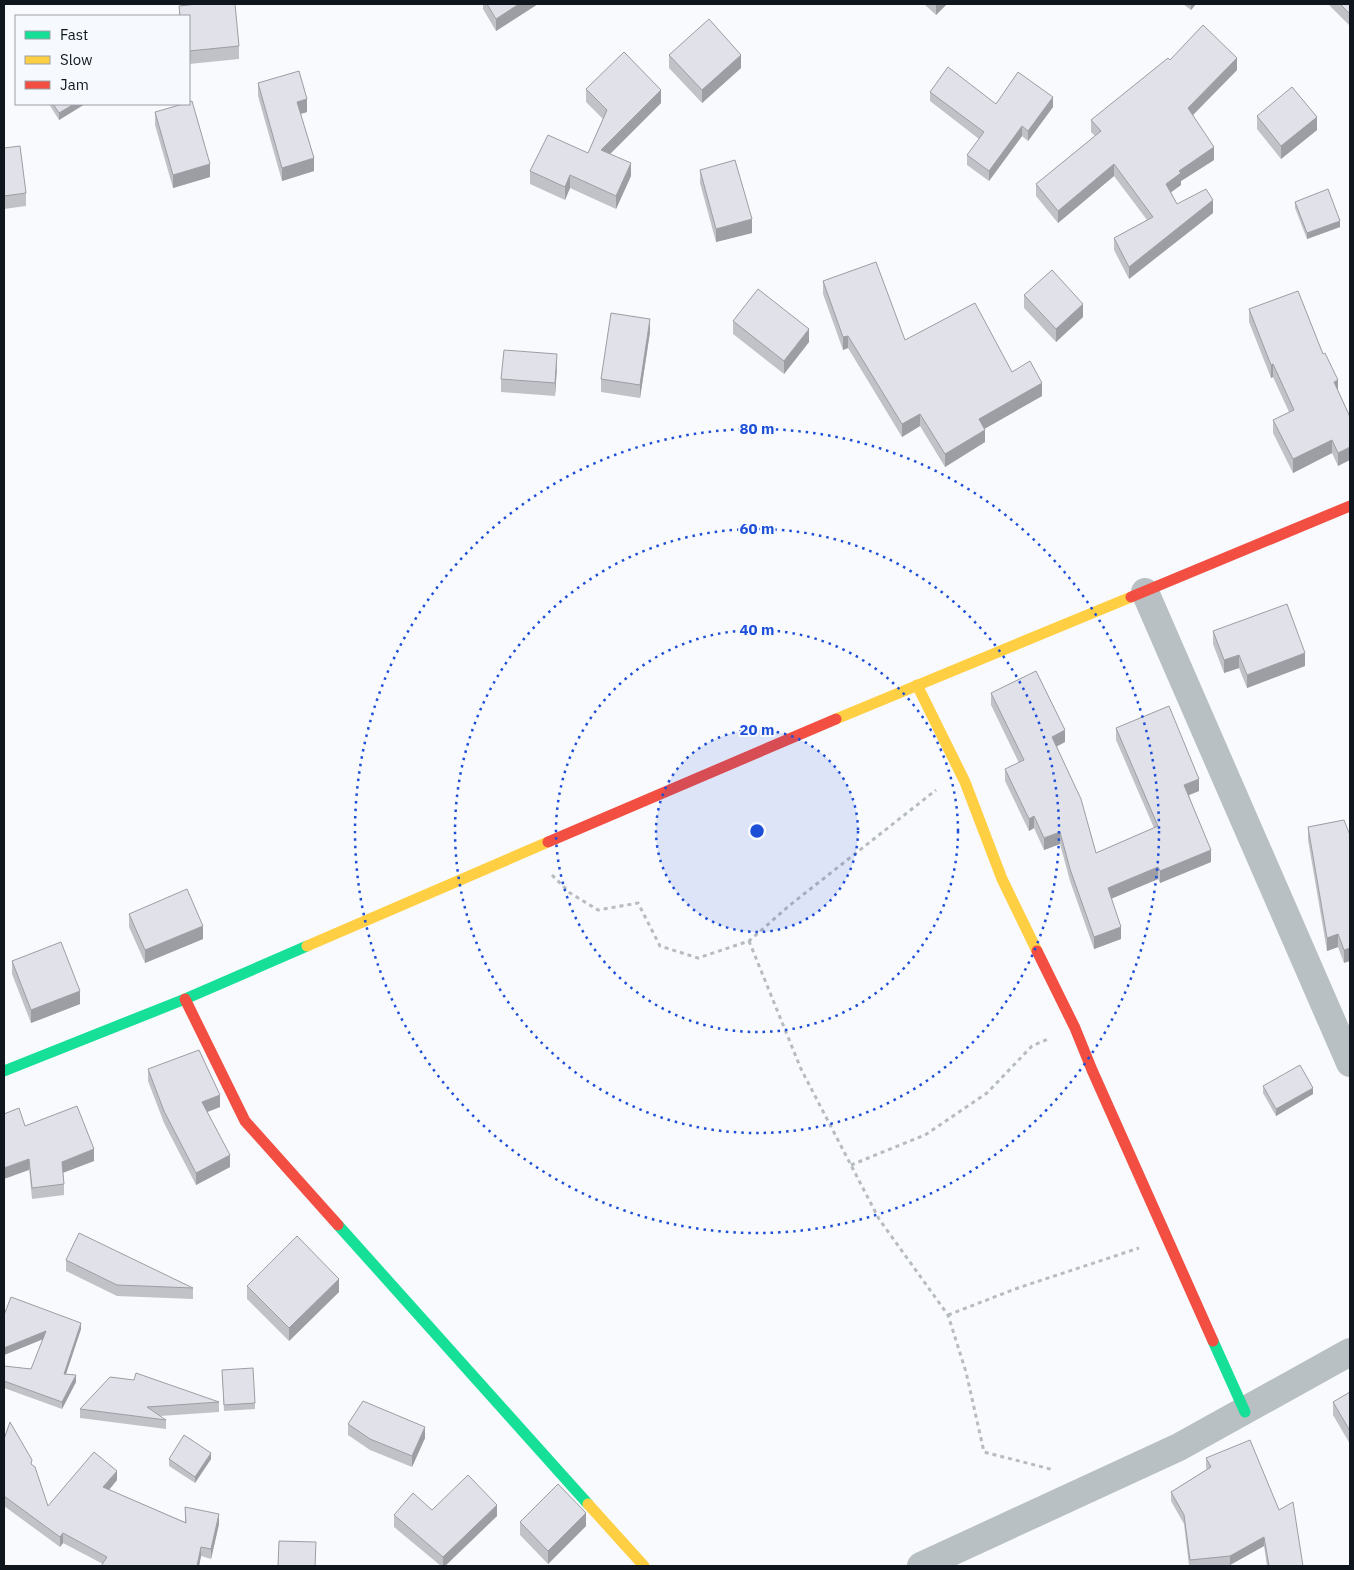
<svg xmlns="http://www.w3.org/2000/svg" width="1354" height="1570" font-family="'IBM Plex Sans',sans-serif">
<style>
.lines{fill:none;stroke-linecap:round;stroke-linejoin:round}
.path{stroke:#b7bcbf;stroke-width:3;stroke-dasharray:4 4;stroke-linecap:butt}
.street{stroke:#b9c0c3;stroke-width:28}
.fast{stroke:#16e098;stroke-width:11}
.slow{stroke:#ffcf43;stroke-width:11}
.jam{stroke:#f24e42;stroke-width:11}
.wall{fill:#c1c2c8}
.shaded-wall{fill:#9d9ea3}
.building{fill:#e0e1e9;stroke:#9d9ea3}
.ring{fill:none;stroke:#1d4ed8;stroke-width:2.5;stroke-dasharray:2.5 5}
.centre{fill:#1d4ed8;stroke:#f6faff;stroke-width:2.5}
.ring-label{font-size:15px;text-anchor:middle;font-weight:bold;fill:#1d4ed8;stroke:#f6faff;stroke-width:4;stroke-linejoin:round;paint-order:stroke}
</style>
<rect width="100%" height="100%" fill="#f8fafd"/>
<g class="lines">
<g class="path">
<path d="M 552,875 L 570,893 L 598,910 L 638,903 L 660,946 L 698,958 L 749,941 L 790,905 L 936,790"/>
<path d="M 749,941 L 801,1069 L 879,1219 L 948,1315 L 966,1372 L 984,1452 L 1054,1470"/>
<path d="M 851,1165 L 925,1135 L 987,1093 L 1032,1046 L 1048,1039"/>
<path d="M 948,1315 L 1015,1289 L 1139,1248"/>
</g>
<g class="street">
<path d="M 1145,592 L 1350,1063"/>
<path d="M 921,1566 L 1179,1447 L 1350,1352"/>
</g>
<g class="fast">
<path d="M 4,1071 L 185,999 L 307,946"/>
<path d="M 338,1225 L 588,1504"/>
<path d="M 1213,1341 L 1245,1412"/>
</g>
<g class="slow">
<path d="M 917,685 L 965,782 L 1002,879 L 1037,951"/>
<path d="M 836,719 L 1131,597"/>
<path d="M 307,946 L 548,842"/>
<path d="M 588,1504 L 644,1566"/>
</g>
<g class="jam">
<path d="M 1131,597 L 1350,506"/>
<path d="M 548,842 L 836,719"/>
<path d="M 1037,951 L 1075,1028 L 1092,1070 L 1213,1341"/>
<path d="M 185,999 L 245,1121 L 338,1225"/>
</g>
</g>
<g class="wall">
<path d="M 483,4 L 538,4 L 496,31 L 483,9 Z"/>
<path d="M 924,4 L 947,4 L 936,15 Z"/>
<path d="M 1183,4 L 1196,4 L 1191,10 Z"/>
<path d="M 1328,4 L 1350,4 L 1350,26 Z"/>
<path d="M 179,6 L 239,46 L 239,59 L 189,64 L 189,16 L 179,16 Z"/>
<path d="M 669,55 L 741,68 L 702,103 L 669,68 Z"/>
<path d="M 1170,60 L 1237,70 L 1193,115 L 1214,160 L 1181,181 L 1181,185 L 1171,192 L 1177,204 L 1213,213 L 1129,279 L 1114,250 L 1114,238 L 1147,220 L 1114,176 L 1058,223 L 1036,196 L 1036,184 L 1095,136 L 1091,132 L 1091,120 Z"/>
<path d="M 258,83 L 307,112 L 300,114 L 314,171 L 282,181 L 258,96 Z"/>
<path d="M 586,89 L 661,103 L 610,154 L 631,176 L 616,209 L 570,188 L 565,200 L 530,184 L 530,171 L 588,153 L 603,119 L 586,102 Z"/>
<path d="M 930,92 L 996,104 L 1053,107 L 1028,141 L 1022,136 L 989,181 L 967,165 L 967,155 L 979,139 L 930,101 Z"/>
<path d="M 49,104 L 85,104 L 59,120 Z"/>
<path d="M 155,112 L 210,177 L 173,188 L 155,125 Z"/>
<path d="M 1257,116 L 1317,130 L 1281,159 L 1257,129 Z"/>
<path d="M 4,148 L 26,193 L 26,206 L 4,209 Z"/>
<path d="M 700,170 L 752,233 L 716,242 L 700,183 Z"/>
<path d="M 1295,202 L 1340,227 L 1307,239 L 1295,208 Z"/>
<path d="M 823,281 L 905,340 L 1012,372 L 1042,396 L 984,429 L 985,442 L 945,467 L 920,426 L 902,437 L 848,348 L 843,350 L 823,294 Z"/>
<path d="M 1024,295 L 1083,317 L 1056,342 L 1024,308 Z"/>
<path d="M 1249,309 L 1338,390 L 1350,417 L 1338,466 L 1332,453 L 1293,473 L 1273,433 L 1273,420 L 1289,412 L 1273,377 L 1271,378 L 1249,322 Z"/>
<path d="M 733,321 L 809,342 L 784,374 L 733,334 Z"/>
<path d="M 650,332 L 640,398 L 601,392 L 601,379 Z"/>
<path d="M 557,367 L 555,396 L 501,392 L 501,379 Z"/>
<path d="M 1350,617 L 1350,639 L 1349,635 L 1349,618 Z"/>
<path d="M 1213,631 L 1305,666 L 1247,688 L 1239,668 L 1224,673 L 1213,644 Z"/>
<path d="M 991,693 L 1065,742 L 1057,746 L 1096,853 L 1154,828 L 1116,740 L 1116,728 L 1199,791 L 1189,795 L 1211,862 L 1160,883 L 1158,879 L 1111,899 L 1121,939 L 1094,949 L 1070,881 L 1060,844 L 1044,850 L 1034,828 L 1029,831 L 1005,781 L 1005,769 L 1019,763 L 991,705 Z"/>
<path d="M 1344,820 L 1344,963 L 1338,947 L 1327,951 L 1308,840 L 1308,827 Z"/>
<path d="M 129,914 L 203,939 L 145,963 L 129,927 Z"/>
<path d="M 12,961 L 80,1004 L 31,1023 L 12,974 Z"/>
<path d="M 148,1069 L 220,1107 L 207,1112 L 230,1167 L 196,1185 L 164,1123 L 148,1081 Z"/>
<path d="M 1263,1086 L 1313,1094 L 1276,1116 L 1263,1093 Z"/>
<path d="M 25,1126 L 94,1161 L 63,1173 L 64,1184 L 64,1195 L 32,1199 Z"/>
<path d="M 66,1260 L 193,1288 L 193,1299 L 117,1296 L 66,1271 Z"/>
<path d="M 247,1286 L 339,1292 L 289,1341 L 247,1299 Z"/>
<path d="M 4,1315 L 81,1329 L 66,1374 L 76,1382 L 62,1409 L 4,1388 L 4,1366 L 31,1369 L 43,1339 L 4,1355 Z"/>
<path d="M 222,1370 L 255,1403 L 255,1409 L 224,1411 Z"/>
<path d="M 134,1380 L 219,1402 L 219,1412 L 160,1416 L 166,1420 L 166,1429 L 80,1418 L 80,1409 Z"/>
<path d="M 1350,1392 L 1350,1444 L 1333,1415 L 1333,1402 Z"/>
<path d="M 348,1424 L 425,1438 L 412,1467 L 370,1450 L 348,1435 Z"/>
<path d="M 4,1439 L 32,1465 L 48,1506 L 117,1480 L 109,1490 L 185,1522 L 185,1507 L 219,1524 L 211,1559 L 201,1556 L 199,1566 L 101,1566 L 103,1564 L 63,1543 L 60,1547 L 4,1506 Z"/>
<path d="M 1206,1458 L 1279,1510 L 1303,1566 L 1267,1566 L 1264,1546 L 1230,1565 L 1221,1566 L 1189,1566 L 1184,1524 L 1171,1501 L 1171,1492 L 1207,1469 L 1206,1468 Z"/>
<path d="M 169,1459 L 211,1459 L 195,1483 L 169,1466 Z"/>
<path d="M 432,1510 L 497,1516 L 445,1566 L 441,1566 L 394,1527 L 394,1515 Z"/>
<path d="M 520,1522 L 586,1526 L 548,1564 L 520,1535 Z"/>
</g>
<g class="shaded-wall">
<path d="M 519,4 L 538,4 L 496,31 L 496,19 Z"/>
<path d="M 936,4 L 947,4 L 936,15 Z"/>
<path d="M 1191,4 L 1196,4 L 1191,10 Z"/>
<path d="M 741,55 L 741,68 L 702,103 L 702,90 Z"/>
<path d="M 1237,58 L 1237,70 L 1188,120 L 1188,108 Z"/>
<path d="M 661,90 L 661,103 L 601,163 L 601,150 Z"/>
<path d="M 1053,97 L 1053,107 L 1028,141 L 1028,131 Z"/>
<path d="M 307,99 L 307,112 L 297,115 L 297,102 Z"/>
<path d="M 74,104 L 85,104 L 59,120 L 59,113 Z"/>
<path d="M 1317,117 L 1317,130 L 1281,159 L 1281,146 Z"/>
<path d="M 1022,126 L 1022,136 L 989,181 L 989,171 Z"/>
<path d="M 1214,147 L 1214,160 L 1181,181 L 1181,185 L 1166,196 L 1166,184 L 1179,171 Z"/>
<path d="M 314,158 L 314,171 L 282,181 L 282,168 Z"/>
<path d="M 631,163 L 631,176 L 616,209 L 616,196 Z"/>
<path d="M 210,164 L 210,177 L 173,188 L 173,175 Z"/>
<path d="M 1114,164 L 1114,176 L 1058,223 L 1058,211 Z"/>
<path d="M 570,175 L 570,188 L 565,200 L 565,187 Z"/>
<path d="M 1213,200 L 1213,213 L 1129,279 L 1129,267 Z"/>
<path d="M 752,219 L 752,233 L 716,242 L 716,229 Z"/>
<path d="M 1340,221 L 1340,227 L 1307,239 L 1307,233 Z"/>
<path d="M 1083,304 L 1083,317 L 1056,342 L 1056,329 Z"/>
<path d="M 650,319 L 650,332 L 640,398 L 640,385 Z"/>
<path d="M 809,329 L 809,342 L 784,374 L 784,361 Z"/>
<path d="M 848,336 L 848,348 L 843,350 L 843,337 Z"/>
<path d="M 557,354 L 557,367 L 555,396 L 555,383 Z"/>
<path d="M 1273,364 L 1273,377 L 1271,378 L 1271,365 Z"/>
<path d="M 1338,380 L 1338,394 L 1334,382 Z"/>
<path d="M 1042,383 L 1042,396 L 979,432 L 979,419 Z"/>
<path d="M 920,414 L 920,426 L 902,437 L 902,424 Z"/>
<path d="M 985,430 L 985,442 L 945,467 L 945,454 Z"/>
<path d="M 1332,440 L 1332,453 L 1293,473 L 1293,459 Z"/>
<path d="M 1350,447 L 1350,460 L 1338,466 L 1338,453 Z"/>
<path d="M 1305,653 L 1305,666 L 1247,688 L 1247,675 Z"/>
<path d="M 1239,655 L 1239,668 L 1224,673 L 1224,660 Z"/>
<path d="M 1065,730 L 1065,742 L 1052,749 L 1052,737 Z"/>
<path d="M 1199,779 L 1199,791 L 1184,797 L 1184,785 Z"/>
<path d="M 1034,816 L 1034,828 L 1029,831 L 1029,819 Z"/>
<path d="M 1060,832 L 1060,844 L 1044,850 L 1044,838 Z"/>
<path d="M 1211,850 L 1211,862 L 1160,883 L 1160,871 Z"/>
<path d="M 1158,867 L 1158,879 L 1108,900 L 1108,888 Z"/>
<path d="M 203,926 L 203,939 L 145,963 L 145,950 Z"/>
<path d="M 1121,927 L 1121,939 L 1094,949 L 1094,937 Z"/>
<path d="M 1338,934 L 1338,947 L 1327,951 L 1327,938 Z"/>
<path d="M 1350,948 L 1350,961 L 1344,963 L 1344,950 Z"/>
<path d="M 80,991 L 80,1004 L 31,1023 L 31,1010 Z"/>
<path d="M 1313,1088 L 1313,1094 L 1276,1116 L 1276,1109 Z"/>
<path d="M 220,1095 L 220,1107 L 202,1114 L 202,1102 Z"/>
<path d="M 94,1149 L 94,1161 L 62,1173 L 62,1162 Z"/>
<path d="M 230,1155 L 230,1167 L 196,1185 L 196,1173 Z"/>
<path d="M 29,1159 L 29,1170 L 4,1179 L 4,1168 Z"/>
<path d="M 339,1279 L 339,1292 L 289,1341 L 289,1328 Z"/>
<path d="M 81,1323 L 81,1329 L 64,1380 L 64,1374 Z"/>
<path d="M 46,1331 L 46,1338 L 4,1355 L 4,1348 Z"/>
<path d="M 76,1375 L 76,1382 L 62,1409 L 62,1402 Z"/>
<path d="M 425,1427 L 425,1438 L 412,1467 L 412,1456 Z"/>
<path d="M 211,1453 L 211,1459 L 195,1483 L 195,1477 Z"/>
<path d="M 117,1471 L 117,1480 L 103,1497 L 103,1487 Z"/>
<path d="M 497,1505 L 497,1516 L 445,1566 L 443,1566 L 443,1557 Z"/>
<path d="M 586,1513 L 586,1526 L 548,1564 L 548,1551 Z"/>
<path d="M 219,1514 L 219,1524 L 211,1559 L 211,1549 Z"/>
<path d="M 63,1533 L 63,1543 L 60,1547 L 60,1537 Z"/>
<path d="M 1264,1537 L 1264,1546 L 1230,1565 L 1230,1556 Z"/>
<path d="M 201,1547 L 201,1556 L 199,1566 L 197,1566 Z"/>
</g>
<g class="building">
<path d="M 197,4 L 235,4 L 239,46 L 189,51 L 189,16 L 180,16 L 179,6 Z"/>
<path d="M 487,4 L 519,4 L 496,19 Z"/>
<path d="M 1340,4 L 1350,4 L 1350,14 Z"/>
<path d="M 709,19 L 741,55 L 702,90 L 669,55 Z"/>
<path d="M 1203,25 L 1237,58 L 1188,108 L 1214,147 L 1179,171 L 1181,173 L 1166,184 L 1177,204 L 1206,189 L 1213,200 L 1129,267 L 1114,238 L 1153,217 L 1114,164 L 1058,211 L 1036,184 L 1101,131 L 1091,120 L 1168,58 L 1170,60 Z"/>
<path d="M 624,52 L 661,90 L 601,150 L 631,163 L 616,196 L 570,175 L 565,187 L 530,171 L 548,135 L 588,153 L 607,110 L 586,89 Z"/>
<path d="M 948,67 L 996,104 L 1018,72 L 1053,97 L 1028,131 L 1022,126 L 989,171 L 967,155 L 984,132 L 930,92 Z"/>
<path d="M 299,71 L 307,99 L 297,102 L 314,158 L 282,168 L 258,83 Z"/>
<path d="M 1292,87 L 1317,117 L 1281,146 L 1257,116 Z"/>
<path d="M 192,101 L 210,164 L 173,175 L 155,112 L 183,104 L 189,104 L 189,102 Z"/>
<path d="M 53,104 L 74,104 L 59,113 Z"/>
<path d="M 20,146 L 26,193 L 4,196 L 4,148 Z"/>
<path d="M 735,160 L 752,219 L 716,229 L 700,170 Z"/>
<path d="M 1328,189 L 1340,221 L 1307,233 L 1295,202 Z"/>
<path d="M 876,262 L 905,340 L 975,303 L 1012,372 L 1030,361 L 1042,383 L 979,419 L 985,430 L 945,454 L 920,414 L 902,424 L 848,336 L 843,337 L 823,281 Z"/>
<path d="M 1052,270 L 1083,304 L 1056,329 L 1024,295 Z"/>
<path d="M 758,289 L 809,329 L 784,361 L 733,321 Z"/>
<path d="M 1298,291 L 1323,354 L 1325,353 L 1338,380 L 1334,382 L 1350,417 L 1350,447 L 1338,453 L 1332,440 L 1293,459 L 1273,420 L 1294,410 L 1273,364 L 1271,365 L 1249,309 Z"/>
<path d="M 611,313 L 650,319 L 640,385 L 601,379 Z"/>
<path d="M 504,350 L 557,354 L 555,383 L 501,379 Z"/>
<path d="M 1287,604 L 1305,653 L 1247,675 L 1239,655 L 1224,660 L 1213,631 Z"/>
<path d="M 1036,671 L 1065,730 L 1052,737 L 1081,799 L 1096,853 L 1158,826 L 1116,728 L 1169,706 L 1199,779 L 1184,785 L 1211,850 L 1160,871 L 1158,867 L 1108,888 L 1121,927 L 1094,937 L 1070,869 L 1060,832 L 1044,838 L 1034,816 L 1029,819 L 1005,769 L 1024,760 L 991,693 Z"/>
<path d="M 1344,820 L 1350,835 L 1350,948 L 1344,950 L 1338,934 L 1327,938 L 1308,827 Z"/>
<path d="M 187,889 L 203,926 L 145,950 L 129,914 Z"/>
<path d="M 61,942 L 80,991 L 31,1010 L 12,961 Z"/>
<path d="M 199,1050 L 220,1095 L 202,1102 L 230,1155 L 196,1173 L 164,1111 L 148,1069 Z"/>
<path d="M 1300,1065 L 1313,1088 L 1276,1109 L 1263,1086 Z"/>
<path d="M 77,1106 L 94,1149 L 62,1162 L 64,1184 L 32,1188 L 29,1159 L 4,1168 L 4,1114 L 19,1108 L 25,1126 Z"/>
<path d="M 79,1233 L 193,1288 L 117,1285 L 66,1260 Z"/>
<path d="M 297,1236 L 339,1279 L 289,1328 L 247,1286 Z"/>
<path d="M 11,1297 L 81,1323 L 64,1374 L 76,1375 L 62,1402 L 4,1381 L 4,1366 L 31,1369 L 46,1331 L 4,1348 L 4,1315 Z"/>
<path d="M 253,1368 L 255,1403 L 224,1405 L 222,1370 Z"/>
<path d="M 136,1373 L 219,1402 L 147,1407 L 166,1420 L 80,1409 L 110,1377 L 134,1380 Z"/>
<path d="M 1350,1392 L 1350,1431 L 1333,1402 Z"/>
<path d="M 363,1401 L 425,1427 L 412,1456 L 370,1439 L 348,1424 Z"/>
<path d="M 10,1422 L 32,1460 L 31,1464 L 35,1467 L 48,1506 L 94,1452 L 117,1471 L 103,1487 L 186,1523 L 185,1507 L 219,1514 L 211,1549 L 201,1547 L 197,1566 L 101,1566 L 107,1557 L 63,1533 L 60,1537 L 4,1496 L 4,1439 Z"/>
<path d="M 184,1435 L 211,1453 L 195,1477 L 169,1459 Z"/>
<path d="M 1250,1440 L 1279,1510 L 1293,1502 L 1303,1566 L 1269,1566 L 1264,1537 L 1230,1556 L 1190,1560 L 1184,1515 L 1171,1492 L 1211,1467 L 1206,1458 Z"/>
<path d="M 468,1475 L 497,1505 L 443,1557 L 394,1515 L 413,1493 L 432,1510 Z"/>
<path d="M 558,1484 L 586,1513 L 548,1551 L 520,1522 Z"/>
<path d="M 279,1541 L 316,1542 L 315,1566 L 278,1566 Z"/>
</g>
<circle cx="757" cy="831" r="101" fill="#1d4ed8" fill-opacity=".12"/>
<g class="ring">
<circle cx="757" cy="831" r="101"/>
<circle cx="757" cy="831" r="201"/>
<circle cx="757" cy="831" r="302"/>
<circle cx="757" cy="831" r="402"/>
</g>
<circle cx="757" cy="831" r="8" class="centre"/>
<g class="ring-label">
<text x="757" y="434">80 m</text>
<text x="757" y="534">60 m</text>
<text x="757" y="635">40 m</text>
<text x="757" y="735">20 m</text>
</g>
<rect width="1354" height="1570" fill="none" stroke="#0f161e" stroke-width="10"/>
<rect x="15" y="15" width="175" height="90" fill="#f6faff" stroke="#9a9fa5"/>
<rect x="25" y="31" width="25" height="8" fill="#16e098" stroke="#9a9fa5"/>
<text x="60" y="40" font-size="15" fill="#0f161e">Fast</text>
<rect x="25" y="56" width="25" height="8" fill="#ffcf43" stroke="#9a9fa5"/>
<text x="60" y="65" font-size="15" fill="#0f161e">Slow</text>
<rect x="25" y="81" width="25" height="8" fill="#f24e42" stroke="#9a9fa5"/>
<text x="60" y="90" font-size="15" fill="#0f161e">Jam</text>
</svg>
